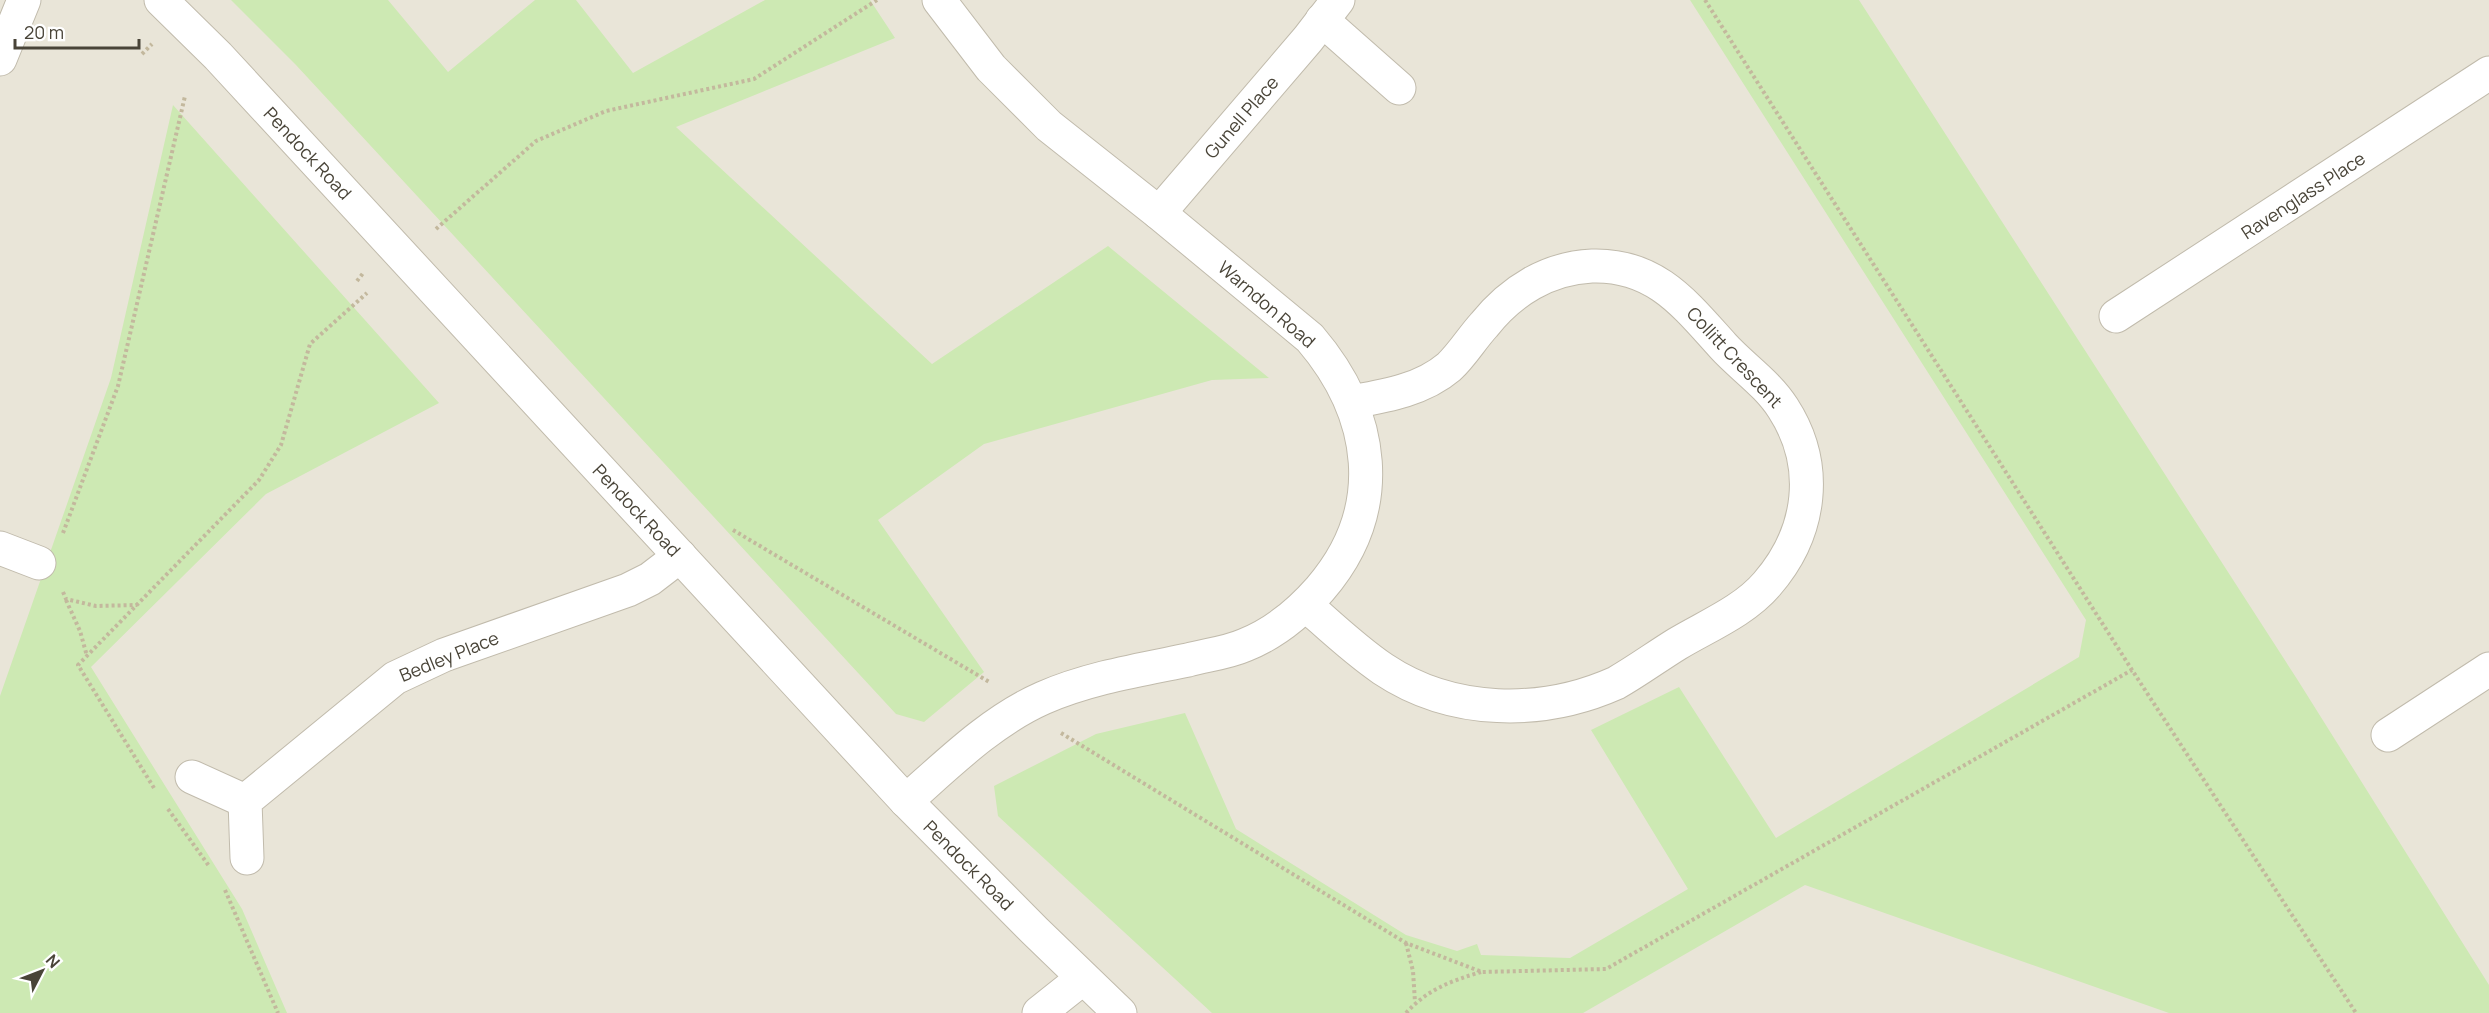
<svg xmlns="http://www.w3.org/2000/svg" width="2489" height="1013" font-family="Manrope,sans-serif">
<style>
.residential{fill:#e9e5d8}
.green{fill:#cde9b3}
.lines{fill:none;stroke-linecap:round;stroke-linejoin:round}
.minor-casing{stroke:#c1bbac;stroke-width:35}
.path{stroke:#c3b89d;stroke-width:4;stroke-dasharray:3 3;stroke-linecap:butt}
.minor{stroke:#fff;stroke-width:33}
.labels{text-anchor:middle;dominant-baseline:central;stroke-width:4.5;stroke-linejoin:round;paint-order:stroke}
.street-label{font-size:18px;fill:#494438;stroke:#fff}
</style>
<rect width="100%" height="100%" fill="#f5f2ea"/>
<rect class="residential" x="0" y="0" width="2489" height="1013"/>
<g class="green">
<path d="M 231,0 L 388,0 L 448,72 L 535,0 L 576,0 L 633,73 L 765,0 L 870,0 L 895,38 L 676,127 L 932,364 L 1108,246 L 1269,378 L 1212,380 L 984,444 L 878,520 L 984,672 L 924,722 L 896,714 L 296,65 Z"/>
<path d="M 1690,0 L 1859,0 L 2297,679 L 2489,985 L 2489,1013 L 2169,1013 L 1805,885 L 1583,1013 L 1212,1013 L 998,816 L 994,786 L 1096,734 L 1185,713 L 1236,829 L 1406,935 L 1457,951 L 1477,944 L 1481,955 L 1570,958 L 1688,889 L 1591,730 L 1679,687 L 1776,838 L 2079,657 L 2086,620 Z"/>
<path d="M 173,105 L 439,403 L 266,494 L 91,667 L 242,909 L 287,1013 L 0,1013 L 0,696 L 111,378 Z"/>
</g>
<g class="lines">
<g class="minor-casing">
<g id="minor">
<path d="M 161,0 L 218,56 L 906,801 L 1035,931 L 1120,1013"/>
<path d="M 1322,20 L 1399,88"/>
<path d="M 0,59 L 24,0"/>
<path d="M 1159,213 L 1308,39 L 1338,0"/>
<path d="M 2116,316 L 2489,73"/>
<path d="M 0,548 L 39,563"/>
<path d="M 1306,605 C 1331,627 1355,650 1383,669 C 1452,715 1542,716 1616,683 C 1637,671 1656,657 1677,644 C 1707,626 1744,611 1767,584 C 1812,532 1820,465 1783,408 C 1767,383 1742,367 1723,346 C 1685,304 1655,264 1592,266 C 1548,268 1511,291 1484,325 C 1472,338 1462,355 1449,367 C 1422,390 1385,396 1352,402"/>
<path d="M 2388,735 L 2489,669"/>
<path d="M 192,777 L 245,801"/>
<path d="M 906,801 C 948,764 991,721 1043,698 C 1089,678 1139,670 1188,660 C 1206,655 1227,653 1245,645 C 1275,633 1299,613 1320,589 C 1389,509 1375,414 1310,338 L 1159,213 L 1049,126 L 991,68 L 939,0"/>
<path d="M 247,858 L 245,801 L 395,678 L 444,655 L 628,590 L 650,579 L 680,556"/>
<path d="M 1039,1013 L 1083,978"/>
</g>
</g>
<g class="path">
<path d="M 1705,0 L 2132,670 L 2356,1013"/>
<path d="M 142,54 L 152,44"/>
<path d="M 436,229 L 536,141 L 606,111 L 754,79 L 877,0"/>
<path d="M 357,281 L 364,272"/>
<path d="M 733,530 L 991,683"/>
<path d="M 63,533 L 118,386 L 185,96"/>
<path d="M 63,592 L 66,599 L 96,606 L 137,605"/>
<path d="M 66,600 L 80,631 L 87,656"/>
<path d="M 1061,733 L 1406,943 L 1482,972 L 1606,969 L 2132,670"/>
<path d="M 154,788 L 78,665 L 259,480 L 281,445 L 310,344 L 367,293"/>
<path d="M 168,809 L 209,866"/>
<path d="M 225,890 L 278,1013"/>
<path d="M 1406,943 L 1413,971 L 1415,1002"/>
<path d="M 1406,1013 C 1428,989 1451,981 1481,972"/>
</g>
<use href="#minor" class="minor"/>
</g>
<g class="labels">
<g class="street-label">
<text transform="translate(1241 117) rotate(-49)">Gunell Place</text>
<text transform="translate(308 153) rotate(47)">Pendock Road</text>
<text transform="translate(2303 195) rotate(-33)">Ravenglass Place</text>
<text transform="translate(1267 304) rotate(41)">Warndon Road</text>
<text transform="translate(1735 357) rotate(47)">Collitt Crescent</text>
<text transform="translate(637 510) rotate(47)">Pendock Road</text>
<text transform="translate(449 656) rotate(-22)">Bedley Place</text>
<text transform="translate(969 865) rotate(45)">Pendock Road</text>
</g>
</g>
<g transform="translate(42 971) rotate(48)" stroke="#ffffff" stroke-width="4.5" paint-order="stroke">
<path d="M0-4.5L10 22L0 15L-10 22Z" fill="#494438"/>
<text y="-9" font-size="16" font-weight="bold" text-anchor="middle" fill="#494438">N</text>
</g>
<path d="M15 39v9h124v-9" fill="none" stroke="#494438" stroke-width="3"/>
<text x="24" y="39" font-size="18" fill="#494438" stroke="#ffffff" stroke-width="4.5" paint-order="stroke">20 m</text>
</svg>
